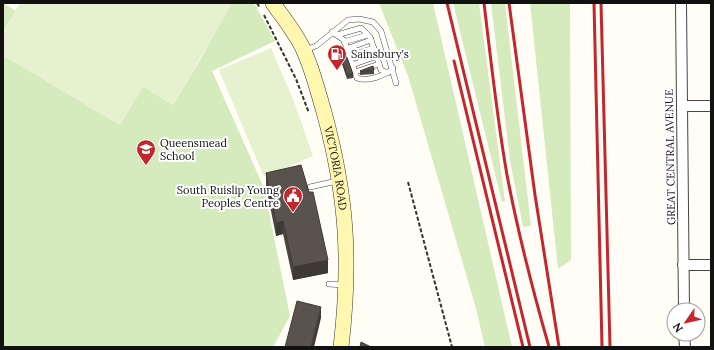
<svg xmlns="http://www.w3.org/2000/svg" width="714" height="350" font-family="Lora,serif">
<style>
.green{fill:#d5ebbd}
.pitch{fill:#e6f2cf}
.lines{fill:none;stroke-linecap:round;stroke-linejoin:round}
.lane-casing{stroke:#444;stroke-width:6}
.street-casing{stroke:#444;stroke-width:12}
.secondary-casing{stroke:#333;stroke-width:16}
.path{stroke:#333;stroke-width:2;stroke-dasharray:4 2;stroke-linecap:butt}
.lane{stroke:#fff;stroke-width:5}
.street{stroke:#fff;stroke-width:10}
.secondary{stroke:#fff6b0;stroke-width:15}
.rail{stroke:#c4262e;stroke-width:3}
.wall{fill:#4d4742}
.shaded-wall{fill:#3f3936}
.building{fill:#5a524d;stroke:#3f3936}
.labels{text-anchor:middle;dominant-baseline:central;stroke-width:4;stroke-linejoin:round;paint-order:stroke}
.poi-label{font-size:11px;fill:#111;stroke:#fff;text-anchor:start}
.street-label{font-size:11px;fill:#111;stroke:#fff}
</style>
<rect width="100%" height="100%" fill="#fffdf5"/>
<g class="green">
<path d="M 3,3 L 16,11 L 3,31 Z"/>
<path d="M 231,3 L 254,3 L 275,41 L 212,71 L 264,188 L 290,316 L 273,347 L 3,347 L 3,55 L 120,125 L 143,86 L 173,105 L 203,55 Z"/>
<path d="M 379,3 L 433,3 L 512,347 L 485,347 L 475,305 L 408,76 Z"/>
<path d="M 453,3 L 479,3 L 505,201 L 502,202 Z"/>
<path d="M 491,3 L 505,3 L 531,226 L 523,227 L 510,161 Z"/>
<path d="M 530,3 L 570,3 L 571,260 L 558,269 Z"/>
</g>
<g class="pitch">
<path d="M 20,3 L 231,3 L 232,4 L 173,105 L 143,87 L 120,125 L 3,55 L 3,31 Z"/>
<path d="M 271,48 L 293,99 L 313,156 L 264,177 L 219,70 Z"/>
</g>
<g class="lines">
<g class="lane-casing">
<g id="lane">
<path d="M 332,32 L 344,40 L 357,78 C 367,82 385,76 393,68"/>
<path d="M 337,35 L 361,28 L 370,37 L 381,70 L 388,73"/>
<path d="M 344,42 L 367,35"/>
<path d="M 346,49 L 371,40"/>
<path d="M 305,50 L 316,46 L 348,20 L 359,19 L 373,22 L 381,31 L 396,83"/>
<path d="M 349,56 L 374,48"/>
<path d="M 352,65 L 377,56"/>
<path d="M 355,72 L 379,64"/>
<path d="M 310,187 L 337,181"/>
<path d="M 329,284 L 343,285"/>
</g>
</g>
<g class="street-casing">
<g id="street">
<path d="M 681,3 L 684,310"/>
<path d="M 682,106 L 711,106"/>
<path d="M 683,265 L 711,265"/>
<path d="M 684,334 L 685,347"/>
</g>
</g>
<g class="secondary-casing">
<g id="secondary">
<path id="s1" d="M 273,3 C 283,18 297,34 304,51 C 313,71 318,92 324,112 C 347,196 351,261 341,347"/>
</g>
</g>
<g class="path">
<path d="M 257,3 L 260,8"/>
<path d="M 264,15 L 296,79 L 309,113"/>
<path d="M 408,182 L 452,347"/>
</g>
<use href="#lane" class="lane"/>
<use href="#street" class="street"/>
<use href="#secondary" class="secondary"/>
<g class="rail">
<path d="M 447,3 L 530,347"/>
<path d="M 484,3 C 491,61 497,118 507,175 C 518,233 533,291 549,347"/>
<path d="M 509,3 L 535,195 L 559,347"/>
<path d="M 594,3 L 602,347"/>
<path d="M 601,3 L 610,347"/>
<path d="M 454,61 L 523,347"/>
</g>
</g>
<g class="wall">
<path d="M 340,54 L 353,74 L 353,78 L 347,79 L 340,58 Z"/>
<path d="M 374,70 L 374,74 L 360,75 L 360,71 Z"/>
<path d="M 266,173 L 328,273 L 293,280 L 283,234 L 276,236 L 266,186 Z"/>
</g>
<g class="shaded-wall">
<path d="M 283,221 L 283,234 L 276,236 L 276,223 Z"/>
<path d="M 328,260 L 328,273 L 293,280 L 293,267 Z"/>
<path d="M 321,307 L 321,318 L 314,347 L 311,347 Z"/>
</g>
<g class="building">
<path d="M 340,54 L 346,55 L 353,74 L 347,75 Z"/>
<path d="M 373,66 L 374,70 L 360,71 Z"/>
<path d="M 301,165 L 309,192 L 313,192 L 328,260 L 293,267 L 283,221 L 276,223 L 266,173 Z"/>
<path d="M 297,301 L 321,307 L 311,347 L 285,347 Z"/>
<path d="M 361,342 L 371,347 L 360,347 Z"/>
</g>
<defs>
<g id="fuel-pin" transform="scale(1)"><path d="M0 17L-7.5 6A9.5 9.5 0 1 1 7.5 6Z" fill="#c4262e" stroke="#fff"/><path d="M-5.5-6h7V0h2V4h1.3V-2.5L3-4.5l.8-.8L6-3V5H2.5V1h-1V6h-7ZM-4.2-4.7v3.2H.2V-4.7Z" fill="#fff"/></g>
<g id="school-pin" transform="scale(1)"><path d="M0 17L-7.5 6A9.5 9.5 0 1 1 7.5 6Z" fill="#c4262e" stroke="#fff"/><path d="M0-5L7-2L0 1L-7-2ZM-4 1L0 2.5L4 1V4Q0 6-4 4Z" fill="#fff"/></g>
<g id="civic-pin" transform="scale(1)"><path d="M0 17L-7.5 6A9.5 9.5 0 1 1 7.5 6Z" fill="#c4262e" stroke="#fff"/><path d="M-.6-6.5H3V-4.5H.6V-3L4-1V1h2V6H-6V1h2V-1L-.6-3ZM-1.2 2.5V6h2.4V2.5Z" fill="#fff"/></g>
</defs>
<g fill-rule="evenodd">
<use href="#fuel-pin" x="337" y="54"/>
<use href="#school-pin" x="146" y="149"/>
<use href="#civic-pin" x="293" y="196"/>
</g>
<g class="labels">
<g class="poi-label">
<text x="351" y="54">Sainsbury's</text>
<text x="160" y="143">Queensmead<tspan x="160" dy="13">School</tspan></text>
<text x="279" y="190" text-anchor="end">South Ruislip Young<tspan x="279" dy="13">Peoples Centre</tspan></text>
</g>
<g class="street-label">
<text transform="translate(670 157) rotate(-91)">GREAT CENTRAL AVENUE</text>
<text stroke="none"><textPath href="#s1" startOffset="179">VICTORIA ROAD</textPath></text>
</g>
</g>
<rect width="714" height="350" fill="none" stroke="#111111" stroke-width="8"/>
<g transform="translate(686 322) rotate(236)"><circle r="19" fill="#ffffff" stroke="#a0a0a0"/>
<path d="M0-3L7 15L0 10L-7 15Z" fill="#c4262e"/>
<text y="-6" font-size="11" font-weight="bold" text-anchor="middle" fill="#111111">N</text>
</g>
</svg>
